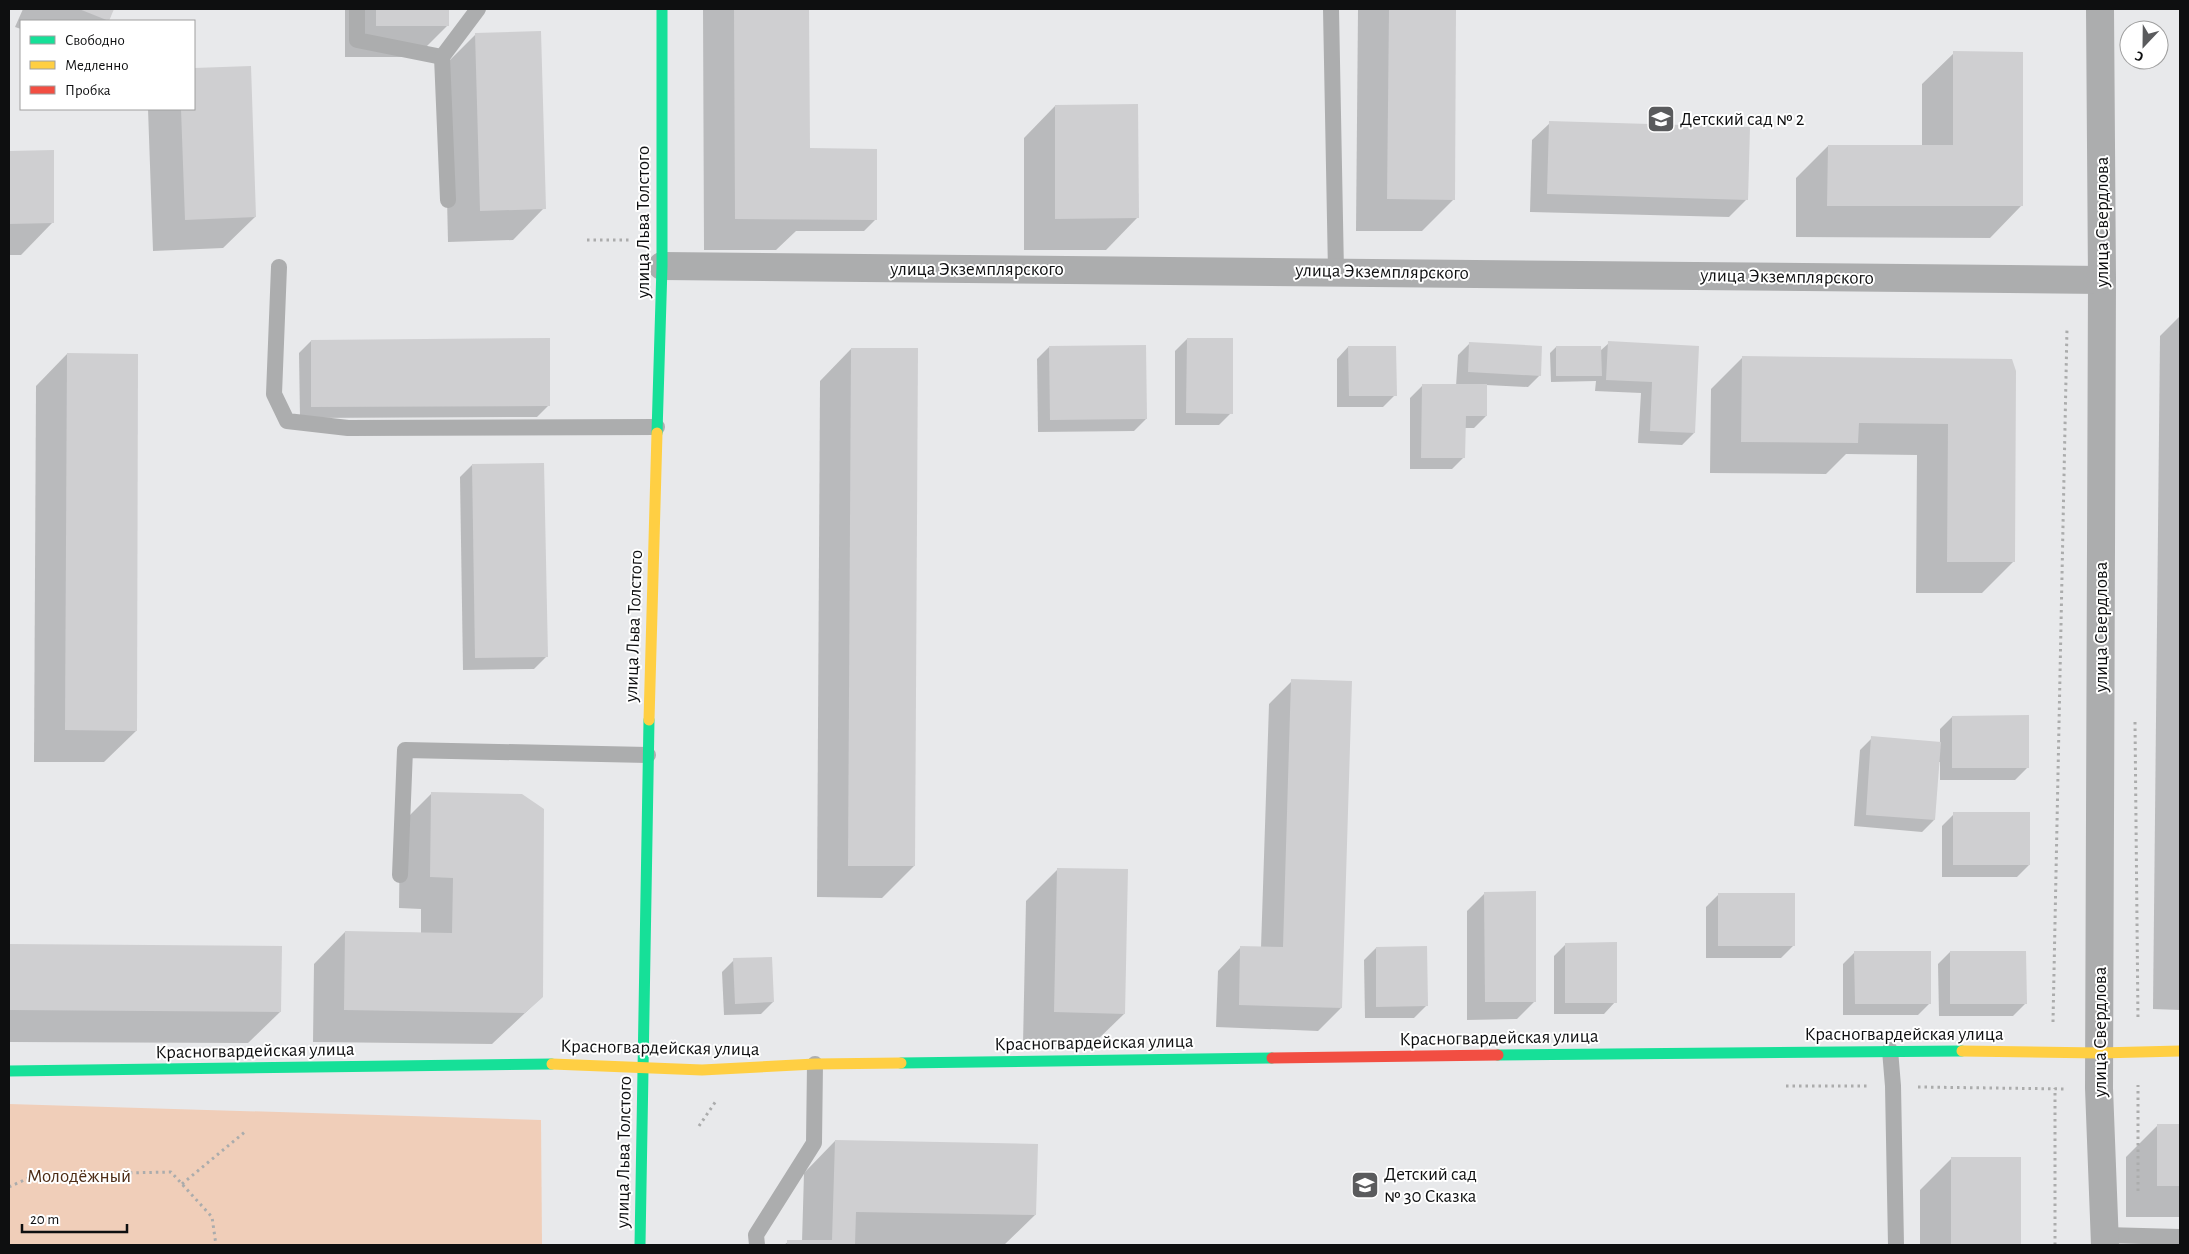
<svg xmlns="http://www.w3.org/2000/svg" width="2189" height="1254" font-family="'Alegreya Sans',sans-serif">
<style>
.green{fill:#f0ceb9}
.shadow{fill:#0003}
.building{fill:#cfcfd1}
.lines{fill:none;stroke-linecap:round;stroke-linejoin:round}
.path{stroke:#abacac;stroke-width:3;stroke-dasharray:2.5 4;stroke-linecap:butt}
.lane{stroke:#acadae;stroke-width:16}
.street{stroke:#acadae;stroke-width:28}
.fast{stroke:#16e098;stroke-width:11}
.slow{stroke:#ffcf43;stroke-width:11}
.jam{stroke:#f24e42;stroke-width:11}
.labels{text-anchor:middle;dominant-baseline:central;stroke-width:4;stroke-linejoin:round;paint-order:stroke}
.poi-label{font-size:19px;fill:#0e0f10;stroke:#fff;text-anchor:start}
.street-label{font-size:19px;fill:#0e0f10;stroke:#fff}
.park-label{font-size:19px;fill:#4d2c15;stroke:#fff}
</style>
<rect width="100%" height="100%" fill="#e8e9eb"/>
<path class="green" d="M 9,1104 L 541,1120 L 542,1245 L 9,1245 Z"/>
<g class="shadow">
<path d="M 23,9 L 113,9 L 107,21 L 21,21 L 21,29 L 15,27 Z"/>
<path d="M 345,9 L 447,9 L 448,25 L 416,57 L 345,57 Z"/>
<path d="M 703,9 L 808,9 L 808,152 L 876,219 L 864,231 L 796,231 L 776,250 L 704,250 Z"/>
<path d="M 1358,9 L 1454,9 L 1453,200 L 1422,231 L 1356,231 Z"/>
<path d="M 476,34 L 544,208 L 513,240 L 448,242 L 444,66 Z"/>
<path d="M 1954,53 L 2021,206 L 1990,238 L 1796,237 L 1796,178 L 1828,146 L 1922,146 L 1922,84 Z"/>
<path d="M 250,67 L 255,217 L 223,248 L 153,251 L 148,109 L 194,109 L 194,69 Z"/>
<path d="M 1055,106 L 1137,218 L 1106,250 L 1024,250 L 1024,138 Z"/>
<path d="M 1550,123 L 1747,199 L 1729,217 L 1530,212 L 1532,140 Z"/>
<path d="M 9,152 L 52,152 L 52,223 L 21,255 L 9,255 Z"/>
<path d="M 2180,316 L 2180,1010 L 2153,1009 L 2160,336 Z"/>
<path d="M 1187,339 L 1231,413 L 1219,425 L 1175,425 L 1175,351 Z"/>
<path d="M 311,341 L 549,405 L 537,417 L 300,418 L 299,353 Z"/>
<path d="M 1470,343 L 1540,375 L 1528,387 L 1486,385 L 1486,416 L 1474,428 L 1464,428 L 1464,457 L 1452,469 L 1410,469 L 1410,398 L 1422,386 L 1456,386 L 1458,355 Z"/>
<path d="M 1609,343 L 1698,347 L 1694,433 L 1682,445 L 1638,443 L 1641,393 L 1595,391 L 1596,381 L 1551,382 L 1550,353 L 1556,347 L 1600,351 Z"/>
<path d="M 1049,347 L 1146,419 L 1134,431 L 1038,432 L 1037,359 Z"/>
<path d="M 1348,347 L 1395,395 L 1383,407 L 1337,407 L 1337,359 Z"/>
<path d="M 851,349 L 914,866 L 882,898 L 817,897 L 820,381 Z"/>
<path d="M 67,354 L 136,731 L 104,762 L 34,762 L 36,386 Z"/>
<path d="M 1743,357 L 2011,361 L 2013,562 L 1982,593 L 1916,593 L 1917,455 L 1846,454 L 1826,474 L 1710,473 L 1711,389 Z"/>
<path d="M 472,465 L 546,657 L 534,669 L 463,670 L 460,477 Z"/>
<path d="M 1292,681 L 1341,1008 L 1318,1031 L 1216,1027 L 1218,971 L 1241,947 L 1261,948 L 1269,704 Z"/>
<path d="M 1952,717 L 2027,768 L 2015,780 L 1940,780 L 1940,762 L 1938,762 L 1934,820 L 1922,832 L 1854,826 L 1860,750 L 1872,738 L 1940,743 L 1940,729 Z"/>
<path d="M 432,793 L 542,997 L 492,1044 L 313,1042 L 314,964 L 345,932 L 421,933 L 421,909 L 399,908 L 400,825 Z"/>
<path d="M 1954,814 L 2029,865 L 2017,877 L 1942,877 L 1942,826 Z"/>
<path d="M 1057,870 L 1124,1014 L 1092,1045 L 1023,1044 L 1026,901 Z"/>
<path d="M 1485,893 L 1535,1001 L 1517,1019 L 1467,1020 L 1467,911 Z"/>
<path d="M 1718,895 L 1793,946 L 1781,958 L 1706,958 L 1706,907 Z"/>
<path d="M 1566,944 L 1615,1002 L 1604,1014 L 1554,1014 L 1554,956 Z"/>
<path d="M 9,945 L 280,947 L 280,1012 L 248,1043 L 9,1042 Z"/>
<path d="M 1376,948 L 1426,1006 L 1414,1018 L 1365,1018 L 1364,960 Z"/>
<path d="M 1855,952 L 1930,1003 L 1918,1015 L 1843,1015 L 1843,964 Z"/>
<path d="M 1950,952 L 2025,1004 L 2013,1016 L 1939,1016 L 1938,964 Z"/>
<path d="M 734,960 L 773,1002 L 761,1014 L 724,1015 L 722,972 Z"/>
<path d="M 2158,1125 L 2180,1126 L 2180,1217 L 2126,1217 L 2126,1157 Z"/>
<path d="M 835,1141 L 1035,1215 L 1004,1245 L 784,1245 L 788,1242 L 802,1242 L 804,1173 Z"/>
<path d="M 1952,1158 L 2020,1158 L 2020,1245 L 1920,1245 L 1920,1190 Z"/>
</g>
<g class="building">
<path d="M 79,9 L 114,9 L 109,21 Z"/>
<rect x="376" y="9" width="73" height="17"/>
<path d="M 734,9 L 809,9 L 810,148 L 877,149 L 877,220 L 735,219 Z"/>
<path d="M 1389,9 L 1456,9 L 1455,200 L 1387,199 Z"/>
<path d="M 541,31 L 546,209 L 480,211 L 475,33 Z"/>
<path d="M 1953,51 L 2023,52 L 2023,206 L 1827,206 L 1828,145 L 1953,145 Z"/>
<path d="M 251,66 L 256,217 L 185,220 L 181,109 L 194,109 L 194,68 Z"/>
<path d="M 1138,104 L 1139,218 L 1055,219 L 1055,105 Z"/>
<path d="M 1549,121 L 1750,127 L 1748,200 L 1547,194 Z"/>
<path d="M 54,150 L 54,223 L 9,224 L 9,151 Z"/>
<path d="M 550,338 L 550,406 L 311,407 L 311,340 Z"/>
<path d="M 1187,338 L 1233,338 L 1233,414 L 1186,413 Z"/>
<path d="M 1608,341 L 1699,346 L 1695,433 L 1650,431 L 1652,382 L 1606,380 Z"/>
<path d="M 1469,342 L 1542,346 L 1541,376 L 1468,372 Z"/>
<path d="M 1146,345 L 1147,419 L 1050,420 L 1049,346 Z"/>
<path d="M 1348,346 L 1396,346 L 1397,396 L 1349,396 Z"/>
<path d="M 1556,346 L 1601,346 L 1602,376 L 1556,376 Z"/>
<path d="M 851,348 L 918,348 L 915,866 L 848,866 Z"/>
<path d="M 67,353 L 138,354 L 137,731 L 65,730 Z"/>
<path d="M 1742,356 L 2012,359 L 2016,371 L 2015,562 L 1947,562 L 1948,424 L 1859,423 L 1858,443 L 1741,442 Z"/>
<path d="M 1422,384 L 1487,384 L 1487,416 L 1466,416 L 1465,458 L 1421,458 Z"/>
<path d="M 544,463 L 548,657 L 475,658 L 472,464 Z"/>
<path d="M 1291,679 L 1352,681 L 1342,1008 L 1239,1005 L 1240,946 L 1283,947 Z"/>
<path d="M 2029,715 L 2029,768 L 1952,768 L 1952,716 Z"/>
<path d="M 1871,736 L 1941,742 L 1935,820 L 1866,815 Z"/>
<path d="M 431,792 L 522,794 L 544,809 L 543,997 L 525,1013 L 344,1010 L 345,931 L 452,933 L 453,878 L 430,877 Z"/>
<rect x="1953" y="812" width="77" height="53"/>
<path d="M 1057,868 L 1128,869 L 1125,1014 L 1054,1012 Z"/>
<path d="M 1536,891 L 1536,1002 L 1485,1002 L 1484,892 Z"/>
<rect x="1718" y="893" width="77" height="53"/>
<path d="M 1617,942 L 1617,1003 L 1565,1003 L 1565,943 Z"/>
<path d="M 9,944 L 282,946 L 281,1012 L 9,1010 Z"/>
<path d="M 1427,946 L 1428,1006 L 1376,1007 L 1376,947 Z"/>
<path d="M 1854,951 L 1931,951 L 1931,1004 L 1855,1004 Z"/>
<path d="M 1950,951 L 2026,951 L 2027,1004 L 1950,1004 Z"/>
<path d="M 772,957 L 774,1002 L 735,1004 L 733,958 Z"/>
<rect x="2157" y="1124" width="23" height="62"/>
<path d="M 835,1140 L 1038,1144 L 1036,1215 L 856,1212 L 855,1245 L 787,1245 L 787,1240 L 832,1240 Z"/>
<rect x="1951" y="1157" width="70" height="88"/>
</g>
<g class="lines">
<g class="path">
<path d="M 587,240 L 631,240"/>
<path d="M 2135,722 L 2138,1021"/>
<path d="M 2053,1022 L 2067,328"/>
<path d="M 1786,1086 L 1867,1086"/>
<path d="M 1918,1087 L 2067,1089"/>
<path d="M 699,1126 L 716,1101"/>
<path d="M 182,1184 L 246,1131"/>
<path d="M 9,1187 L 35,1175 L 171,1172 L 212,1217 L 216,1245"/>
<path d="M 2138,1191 L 2138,1085"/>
<path d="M 2055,1245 L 2055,1088"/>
</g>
<g class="lane">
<path d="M 357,9 L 357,40 L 442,57"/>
<path d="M 1331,9 L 1336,272"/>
<path d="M 448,200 L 442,57 L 478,9"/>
<path d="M 279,267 L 274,394 L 287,421 L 348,428 L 657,427"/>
<path d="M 400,875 L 405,750 L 648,755"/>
<path d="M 1890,1050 L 1893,1086 L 1896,1245"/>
<path d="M 2105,1235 L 2180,1237"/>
<path d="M 757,1245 L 756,1235 L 814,1143 L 815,1064"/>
</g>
<g class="street">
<path d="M 2100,9 L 2102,280 L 2099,1088 L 2105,1245"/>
<path d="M 662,266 L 2102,280"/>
</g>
<g class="fast">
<path d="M 657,433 L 662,266 L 662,9"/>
<path d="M 1498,1055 L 1962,1051"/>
<path d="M 901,1063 L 1272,1058"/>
<path d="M 9,1071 L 552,1064"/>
<path d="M 640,1245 L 649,720"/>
</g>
<g class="slow">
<path d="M 649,720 L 657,433"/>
<path d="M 1962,1051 L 2099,1053 L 2180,1051"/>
<path d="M 552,1064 L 702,1070 L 815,1064 L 901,1063"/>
</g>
<path class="jam" d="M 1272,1058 L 1498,1055"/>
</g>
<defs>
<g id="school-square" transform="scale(1.4375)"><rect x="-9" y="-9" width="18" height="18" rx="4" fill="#5a5b5d" stroke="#fff"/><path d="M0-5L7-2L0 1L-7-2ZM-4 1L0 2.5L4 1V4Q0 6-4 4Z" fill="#fff"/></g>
</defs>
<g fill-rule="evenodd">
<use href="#school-square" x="1661" y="119"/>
<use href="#school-square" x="1365" y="1185"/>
</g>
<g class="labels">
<g class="poi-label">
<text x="1680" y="119">Детский сад № 2</text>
<text x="1384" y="1174">Детский сад<tspan x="1384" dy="22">№ 30 Сказка</tspan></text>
</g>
<g class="street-label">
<text transform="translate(643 222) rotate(-90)">улица Льва Толстого</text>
<text transform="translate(2102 222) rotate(-90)">улица Свердлова</text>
<text x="977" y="269">улица Экземплярского</text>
<text transform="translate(1382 272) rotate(1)">улица Экземплярского</text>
<text transform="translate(1787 277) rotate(1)">улица Экземплярского</text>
<text transform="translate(634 626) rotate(-88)">улица Льва Толстого</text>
<text transform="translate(2101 627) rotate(-90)">улица Свердлова</text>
<text transform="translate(2100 1032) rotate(-90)">улица Свердлова</text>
<text x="1904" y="1034">Красногвардейская улица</text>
<text transform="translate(1499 1038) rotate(-1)">Красногвардейская улица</text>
<text transform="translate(1094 1043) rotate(-1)">Красногвардейская улица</text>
<text transform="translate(660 1048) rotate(1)">Красногвардейская улица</text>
<text transform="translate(255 1051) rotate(-1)">Красногвардейская улица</text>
<text transform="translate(624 1152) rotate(-89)">улица Льва Толстого</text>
</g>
<g class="park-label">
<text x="79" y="1176">Молодёжный</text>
</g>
</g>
<rect width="2189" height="1254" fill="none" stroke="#0e0f10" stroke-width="20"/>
<rect x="20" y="20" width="175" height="90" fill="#ffffff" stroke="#9f9f9f"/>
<rect x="30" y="36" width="25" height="8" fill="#16e098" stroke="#9f9f9f"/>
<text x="65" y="45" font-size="15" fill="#0e0f10">Свободно</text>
<rect x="30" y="61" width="25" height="8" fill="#ffcf43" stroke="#9f9f9f"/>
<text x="65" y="70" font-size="15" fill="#0e0f10">Медленно</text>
<rect x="30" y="86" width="25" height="8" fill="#f24e42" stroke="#9f9f9f"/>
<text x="65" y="95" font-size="15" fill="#0e0f10">Пробка</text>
<g transform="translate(2144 45) rotate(202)"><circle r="24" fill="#ffffff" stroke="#9f9f9f"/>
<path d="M0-4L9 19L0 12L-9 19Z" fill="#5a5b5d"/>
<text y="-8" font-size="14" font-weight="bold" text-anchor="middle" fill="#0e0f10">С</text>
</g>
<path d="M22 1224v8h105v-8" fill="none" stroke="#0e0f10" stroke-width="2.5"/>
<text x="30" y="1224" font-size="15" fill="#0e0f10" stroke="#ffffff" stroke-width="4" paint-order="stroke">20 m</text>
</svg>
